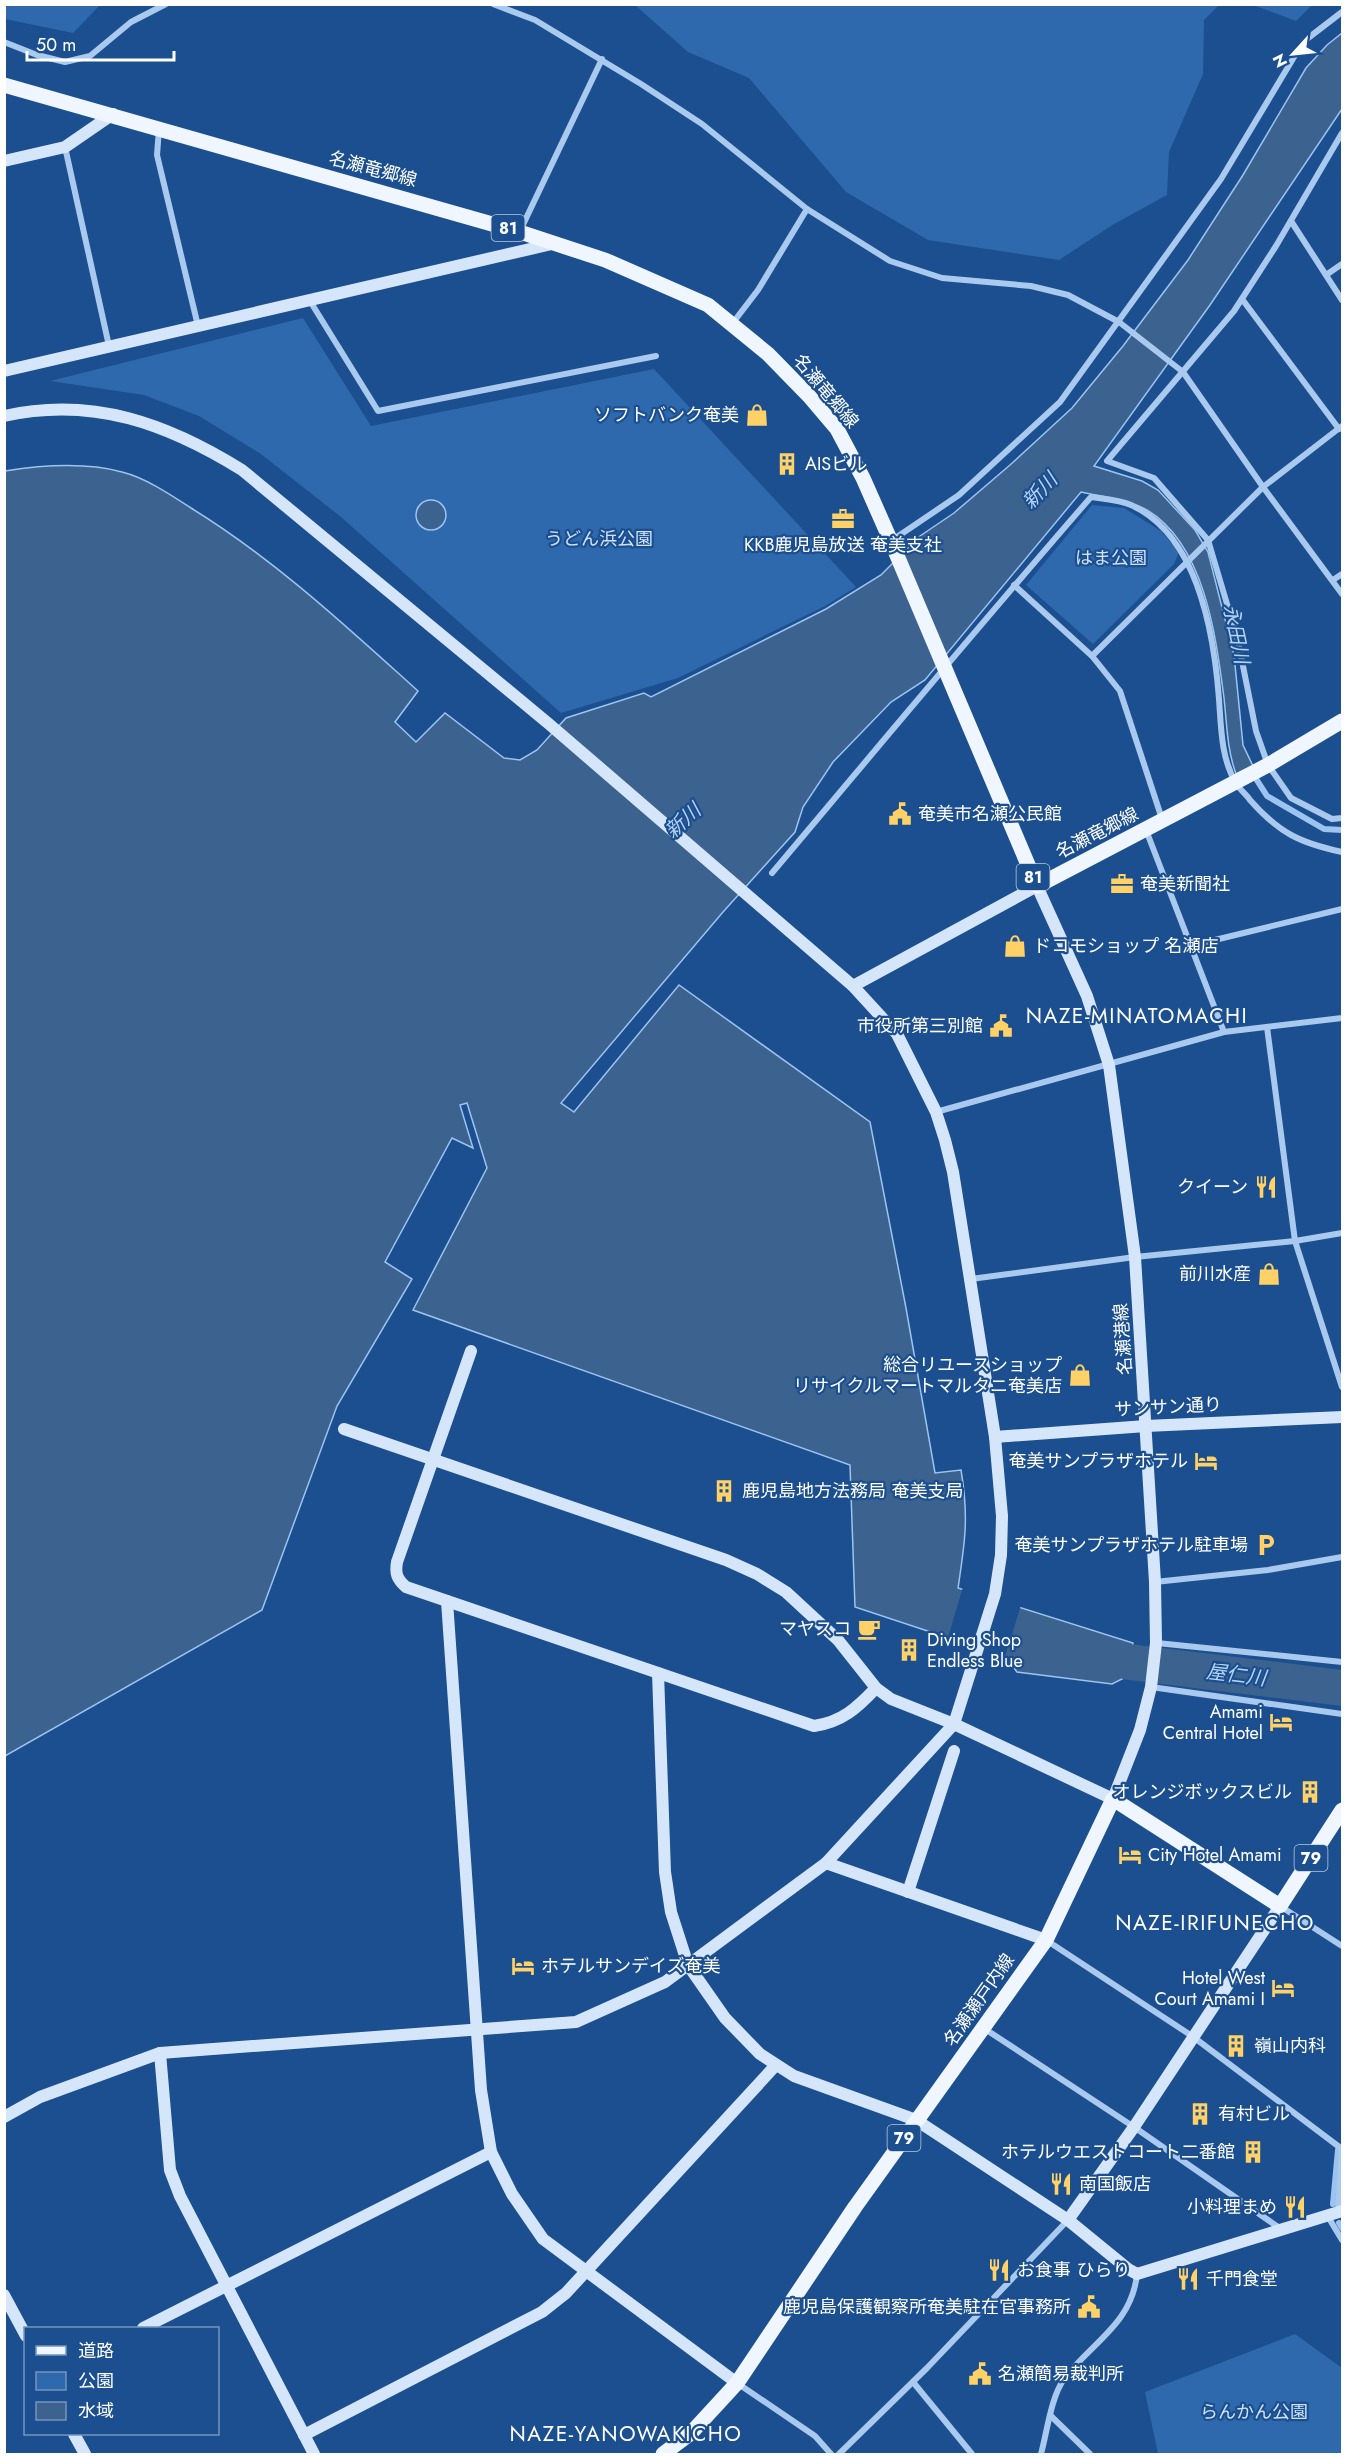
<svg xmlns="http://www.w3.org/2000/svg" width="1347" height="2459" font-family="Jost,'Noto Sans JP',sans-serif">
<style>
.green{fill:#2e69ad}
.water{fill:#3c6290;stroke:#9cc4f0;stroke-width:1.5}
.pier{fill:#1b4f8f}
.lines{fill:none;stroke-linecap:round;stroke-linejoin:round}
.stream{stroke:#9cc4f0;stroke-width:6}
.river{stroke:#3c6290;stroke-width:36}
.street{stroke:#a9c9ee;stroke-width:6}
.secondary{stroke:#d6e6fa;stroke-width:12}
.primary{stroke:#f0f6ff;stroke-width:15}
.labels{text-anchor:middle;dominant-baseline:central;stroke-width:4.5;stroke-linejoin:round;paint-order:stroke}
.shield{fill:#1b4f8f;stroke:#bbcadd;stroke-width:1.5}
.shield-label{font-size:16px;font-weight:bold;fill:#fff}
.street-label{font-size:18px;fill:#fff;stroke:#1b4f8f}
.poi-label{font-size:18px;fill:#fff;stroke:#1b4f8f;text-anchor:end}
.park-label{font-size:18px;fill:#cfe3fa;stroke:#1b4f8f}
.water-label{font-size:20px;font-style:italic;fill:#b5d3f5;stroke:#1b4f8f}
.quarter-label{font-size:21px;letter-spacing:1.5px;fill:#fff;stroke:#1b4f8f}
</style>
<rect width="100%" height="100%" fill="#1b4f8f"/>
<g class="green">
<path d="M 4,5 L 5,4 L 100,5 L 73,33 L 5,19 Z"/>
<path d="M 635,5 L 1219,5 L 1204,20 L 1203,74 L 1169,152 L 1167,195 L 1114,224 L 1059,260 L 928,240 L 846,192 L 749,78 L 688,52 Z"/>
<path d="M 1253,5 L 1312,5 L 1296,21 Z"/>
<path d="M 303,318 L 371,426 L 654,369 L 856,587 L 825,606 L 678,678 L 561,713 L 341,517 L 261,454 L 199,416 L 144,395 L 50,381 Z"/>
<path d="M 1092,505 L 1124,508 L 1161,531 L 1179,552 L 1174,564 L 1093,644 L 1026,585 Z"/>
<path d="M 1295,2334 L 1342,2368 L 1342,2454 L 1158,2454 L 1145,2392 Z"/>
</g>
<g class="water">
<path d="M 1342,33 L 1342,109 L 1210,305 L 1094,466 L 1142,481 L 1158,490 L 1195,530 L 1208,552 L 1234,655 L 1243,745 L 1253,766 L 1236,774 C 1227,749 1227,725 1224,698 C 1216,637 1205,545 1147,510 C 1128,499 1103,497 1081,492 L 925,680 L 891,702 L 833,762 L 803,807 L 795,832 L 723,912 L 561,1103 L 574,1112 L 679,985 L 870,1122 L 906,1308 L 935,1473 L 961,1470 C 969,1517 965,1542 958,1588 L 1133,1643 L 1126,1677 L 1112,1684 L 1017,1672 L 1006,1657 L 855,1607 L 850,1465 L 413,1310 L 487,1168 L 467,1103 L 460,1105 L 473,1148 L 452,1138 L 385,1262 L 412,1279 L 337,1406 L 262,1610 L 5,1756 L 5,471 C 43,465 85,462 122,472 C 146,478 171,495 191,508 C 274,559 346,626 418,691 L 395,722 L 416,742 L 445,713 L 504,758 L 520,760 L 537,750 L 566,718 L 644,693 L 651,697 L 826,609 L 881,575 L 920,536 L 954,513 L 1010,465 L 1072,408 L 1123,346 L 1188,260 L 1243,175 L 1306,68 L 1327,45 Z"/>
<circle cx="431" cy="515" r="15"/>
</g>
<path class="pier" d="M 963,1587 L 1021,1605 L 1004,1660 L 947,1641 Z"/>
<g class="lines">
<g class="stream">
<path d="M 1253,774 L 1267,796 L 1324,829 L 1342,830"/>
<path d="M 1333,2204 L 1338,2150"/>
<path d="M 1339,2223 L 1342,2228"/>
</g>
<path class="river" d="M 1129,1662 L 1342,1688"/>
<g class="street">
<path d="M 493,4 L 535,20 L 641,84 L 702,124 L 807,209 L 890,261 L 942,278 L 1031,286 L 1068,295 L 1119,322 L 1183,372 L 1263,487 L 1342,594"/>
<path d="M 4,42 L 37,55 L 65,62 L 90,56 L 131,22 L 166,4"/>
<path d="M 159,129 L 157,155 L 198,326"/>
<path d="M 1342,133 L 1276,246 L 1234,311 L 1107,461 L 1154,478 L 1208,540 L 1238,641 L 1256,731 L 1268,765 L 1291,798 L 1332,819 L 1342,818"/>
<path d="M 65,147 L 109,346"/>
<path d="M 1291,221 L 1342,300"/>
<path d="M 520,231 L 602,59"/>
<path d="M 1326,275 L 1342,264"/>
<path d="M 1242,299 L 1339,429"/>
<path d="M 310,301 L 378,411 L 656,356"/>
<path d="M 732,324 L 758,290 L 807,209"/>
<path d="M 891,541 L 959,495 L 1060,402 L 1221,179 L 1303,42 L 1342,12"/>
<path d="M 1333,580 L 1342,574"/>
<path d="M 1014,585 L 1092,656 L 1120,691 L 1162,819"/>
<path d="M 1092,656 L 1263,487 L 1342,426"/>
<path d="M 1146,830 L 1224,1032"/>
<path d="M 772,873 C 878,747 983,621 1091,497 C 1104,499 1120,500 1131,505 C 1198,535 1214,633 1219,699 C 1221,726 1221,759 1236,783 C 1239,789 1246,794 1250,800 C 1279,833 1300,843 1342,852"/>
<path d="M 1190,946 L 1342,909"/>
<path d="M 1267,1027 L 1295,1241 L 1342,1387"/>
<path d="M 936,1112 L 1224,1032 L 1342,1018"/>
<path d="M 971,1279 L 1135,1257 L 1295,1241 L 1342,1233"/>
<path d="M 1155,1582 L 1268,1570 L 1342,1557"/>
<path d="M 1157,1643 L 1342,1662"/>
<path d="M 1151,1687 L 1342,1714"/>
<path d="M 1280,1906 L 1342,1946"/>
<path d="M 1046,1940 L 1192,2036 L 1342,2149"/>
<path d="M 985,2029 L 1134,2127 L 1281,2229"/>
<path d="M 1338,2212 L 1342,2148"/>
<path d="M 1327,2215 L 1342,2240"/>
<path d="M 913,2382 L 972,2454"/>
<path d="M 737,2383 L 815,2436 L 831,2454"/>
<path d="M 1051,2416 L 1090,2454"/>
<path d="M 839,2454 L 927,2368 L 1068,2220"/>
<path d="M 1041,2454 C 1047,2432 1051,2397 1064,2379 C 1091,2343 1132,2324 1137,2274"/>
</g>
<g class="secondary">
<path d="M 4,161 L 65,147 L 113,114"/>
<path d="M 4,371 L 556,243"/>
<path d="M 4,416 C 93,396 168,424 242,470 L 549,724 L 853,986 L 897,1034 L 936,1112 L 945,1140 L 953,1172 L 995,1437 L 1002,1516 L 1001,1555 L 995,1594 L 954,1724 L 826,1863 L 665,1982 L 576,2022 L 160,2053 L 40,2097 L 4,2117"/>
<path d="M 471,1351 L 397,1562 C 395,1574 397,1579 406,1587 L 814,1726 C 842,1722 857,1708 876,1688"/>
<path d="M 344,1429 L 726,1560 L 757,1574 L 786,1592 L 838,1640 L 876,1688 L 891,1699 L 954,1724 L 1113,1799 L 1140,1730 L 1151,1687 L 1156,1643 L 1155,1582 L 1135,1257 L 1109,1065 L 1087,996 L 1037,886 L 853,986"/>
<path d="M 995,1437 L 1146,1426 L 1342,1417"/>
<path d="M 447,1601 L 481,2090 L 491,2152 L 512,2194 L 543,2239 L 737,2383"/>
<path d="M 658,1673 L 665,1872 L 671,1912 L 688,1965 L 725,2018 L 760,2054 L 794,2076 L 916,2120 L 1068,2220 L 1128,2269 L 1137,2274 L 1342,2211"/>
<path d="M 826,1863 L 1046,1940"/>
<path d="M 908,1892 L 954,1751"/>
<path d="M 160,2053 L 170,2170 L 180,2196 L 314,2454"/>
<path d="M 1068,2220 L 1134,2127 L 1280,1906"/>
<path d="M 4,2295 L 26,2336"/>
<path d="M 143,2328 L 491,2152"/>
<path d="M 74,2434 L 85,2454"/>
<path d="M 304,2435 L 542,2312 L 566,2293 L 776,2065"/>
</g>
<g class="primary">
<path d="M 4,85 L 520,232 L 605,260 L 708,305 L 768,354 L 809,396 L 837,429 L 863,478 L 893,546 L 1037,886 L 1268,765 L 1342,721"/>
<path d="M 663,2454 L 691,2433 L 737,2383 L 855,2207 L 1046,1940 L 1113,1799 L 1280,1906 L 1342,1810"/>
</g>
</g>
<defs>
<g id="shop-bare" transform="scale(1.8)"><path d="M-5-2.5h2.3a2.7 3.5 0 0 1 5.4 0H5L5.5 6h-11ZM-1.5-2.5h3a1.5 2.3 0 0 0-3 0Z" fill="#ffd166" stroke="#1b4f8f" stroke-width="2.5" paint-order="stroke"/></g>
<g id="building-bare" transform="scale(1.8)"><path d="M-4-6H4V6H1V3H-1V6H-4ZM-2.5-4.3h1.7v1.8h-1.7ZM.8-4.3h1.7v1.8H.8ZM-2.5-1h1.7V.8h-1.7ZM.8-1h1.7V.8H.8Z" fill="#ffd166" stroke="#1b4f8f" stroke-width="2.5" paint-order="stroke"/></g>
<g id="office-bare" transform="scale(1.8)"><path d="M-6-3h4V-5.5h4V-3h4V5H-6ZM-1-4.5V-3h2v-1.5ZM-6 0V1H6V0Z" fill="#ffd166" stroke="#1b4f8f" stroke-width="2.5" paint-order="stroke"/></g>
<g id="civic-bare" transform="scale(1.8)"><path d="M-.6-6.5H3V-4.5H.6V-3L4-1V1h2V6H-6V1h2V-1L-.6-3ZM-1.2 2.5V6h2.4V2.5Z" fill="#ffd166" stroke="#1b4f8f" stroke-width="2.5" paint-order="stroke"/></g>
<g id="restaurant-bare" transform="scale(1.8)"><path d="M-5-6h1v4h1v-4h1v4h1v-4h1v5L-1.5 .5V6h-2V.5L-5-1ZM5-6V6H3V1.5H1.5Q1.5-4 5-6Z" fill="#ffd166" stroke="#1b4f8f" stroke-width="2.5" paint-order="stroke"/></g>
<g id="hotel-bare" transform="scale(1.8)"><path d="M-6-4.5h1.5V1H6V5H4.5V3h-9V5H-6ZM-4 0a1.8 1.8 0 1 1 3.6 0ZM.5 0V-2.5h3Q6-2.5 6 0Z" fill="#ffd166" stroke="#1b4f8f" stroke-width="2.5" paint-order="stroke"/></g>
<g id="parking-bare" transform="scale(1.8)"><path d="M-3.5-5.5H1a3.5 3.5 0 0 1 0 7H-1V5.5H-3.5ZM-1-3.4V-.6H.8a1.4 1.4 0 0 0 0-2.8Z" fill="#ffd166" stroke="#1b4f8f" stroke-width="2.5" paint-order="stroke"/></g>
<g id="cafe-bare" transform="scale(1.8)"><path d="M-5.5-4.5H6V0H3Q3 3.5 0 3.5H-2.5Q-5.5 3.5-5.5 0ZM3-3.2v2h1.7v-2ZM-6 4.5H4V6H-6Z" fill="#ffd166" stroke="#1b4f8f" stroke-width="2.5" paint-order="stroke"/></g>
</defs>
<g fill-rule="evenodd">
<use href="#shop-bare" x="757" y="415"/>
<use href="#building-bare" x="787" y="464"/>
<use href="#office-bare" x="843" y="519"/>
<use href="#civic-bare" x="900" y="814"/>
<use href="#office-bare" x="1122" y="884"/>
<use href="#shop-bare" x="1015" y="946"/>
<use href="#civic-bare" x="1001" y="1026"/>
<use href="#restaurant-bare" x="1266" y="1187"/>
<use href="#shop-bare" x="1269" y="1274"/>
<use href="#shop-bare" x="1080" y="1375"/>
<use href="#hotel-bare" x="1206" y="1461"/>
<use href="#building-bare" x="724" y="1491"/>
<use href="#parking-bare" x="1266" y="1545"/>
<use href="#cafe-bare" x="869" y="1629"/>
<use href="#building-bare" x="909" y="1650"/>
<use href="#hotel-bare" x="1281" y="1722"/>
<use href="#building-bare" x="1310" y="1792"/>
<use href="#hotel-bare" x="1130" y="1855"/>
<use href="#hotel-bare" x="523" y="1966"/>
<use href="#hotel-bare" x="1283" y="1988"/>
<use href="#building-bare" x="1236" y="2046"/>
<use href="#building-bare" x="1200" y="2114"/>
<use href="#building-bare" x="1253" y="2152"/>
<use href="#restaurant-bare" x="1061" y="2184"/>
<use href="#restaurant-bare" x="1295" y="2207"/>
<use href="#restaurant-bare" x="999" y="2270"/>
<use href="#restaurant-bare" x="1188" y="2279"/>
<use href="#civic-bare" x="1089" y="2307"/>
<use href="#civic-bare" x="980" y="2374"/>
</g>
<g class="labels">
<g class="shield">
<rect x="491.5" y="215" width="33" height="26" rx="4.5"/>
<rect x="1016.5" y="864" width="33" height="26" rx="4.5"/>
<rect x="1294.5" y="1845" width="33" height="26" rx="4.5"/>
<rect x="887.5" y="2125" width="33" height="26" rx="4.5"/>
</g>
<g class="shield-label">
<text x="508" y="228">81</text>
<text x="1033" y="877">81</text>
<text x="1311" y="1858">79</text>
<text x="904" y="2138">79</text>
</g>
<g class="street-label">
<text transform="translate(373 169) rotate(15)">名瀬竜郷線</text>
<text transform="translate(826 391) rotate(50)">名瀬竜郷線</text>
<text transform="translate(1097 833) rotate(-27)">名瀬竜郷線</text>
<text transform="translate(1123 1339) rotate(-94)">名瀬港線</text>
<text transform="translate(1168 1407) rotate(-3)">サンサン通り</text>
<text transform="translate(979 2000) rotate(-55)">名瀬瀬戸内線</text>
</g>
<g class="poi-label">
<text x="739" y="415">ソフトバンク奄美</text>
<text x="805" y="464" text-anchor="start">AISビル</text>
<text x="843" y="545" text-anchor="middle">KKB鹿児島放送 奄美支社</text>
<text x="918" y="814" text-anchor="start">奄美市名瀬公民館</text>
<text x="1140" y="884" text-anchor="start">奄美新聞社</text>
<text x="1033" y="946" text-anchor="start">ドコモショップ 名瀬店</text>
<text x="983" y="1026">市役所第三別館</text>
<text x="1248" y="1187">クイーン</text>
<text x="1251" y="1274">前川水産</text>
<text x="1062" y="1365">総合リユースショップ<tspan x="1062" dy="21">リサイクルマートマルタニ奄美店</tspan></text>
<text x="1188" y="1461">奄美サンプラザホテル</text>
<text x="742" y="1491" text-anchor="start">鹿児島地方法務局 奄美支局</text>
<text x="1248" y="1545">奄美サンプラザホテル駐車場</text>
<text x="851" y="1629">マヤスコ</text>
<text x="927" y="1640" text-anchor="start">Diving Shop<tspan x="927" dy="21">Endless Blue</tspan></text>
<text x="1263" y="1712">Amami<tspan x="1263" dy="21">Central Hotel</tspan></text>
<text x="1292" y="1792">オレンジボックスビル</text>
<text x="1148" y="1855" text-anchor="start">City Hotel Amami</text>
<text x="541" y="1966" text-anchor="start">ホテルサンデイズ奄美</text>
<text x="1265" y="1978">Hotel West<tspan x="1265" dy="21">Court Amami I</tspan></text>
<text x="1254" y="2046" text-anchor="start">嶺山内科</text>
<text x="1218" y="2114" text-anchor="start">有村ビル</text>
<text x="1235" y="2152">ホテルウエストコート二番館</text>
<text x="1079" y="2184" text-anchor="start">南国飯店</text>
<text x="1277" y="2207">小料理まめ</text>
<text x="1017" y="2270" text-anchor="start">お食事 ひらり</text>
<text x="1206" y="2279" text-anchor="start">千門食堂</text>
<text x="1071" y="2307">鹿児島保護観察所奄美駐在官事務所</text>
<text x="998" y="2374" text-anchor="start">名瀬簡易裁判所</text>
</g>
<g class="park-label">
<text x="599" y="539">うどん浜公園</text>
<text x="1111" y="558">はま公園</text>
<text x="1254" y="2412">らんかん公園</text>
</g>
<g class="water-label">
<text transform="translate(1040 491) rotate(-47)">新川</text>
<text transform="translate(1236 634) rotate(78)">永田川</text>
<text transform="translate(683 821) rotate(-42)">新川</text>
<text transform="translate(1236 1675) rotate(7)">屋仁川</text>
</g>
<g class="quarter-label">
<text x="1137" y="1016">NAZE-MINATOMACHI</text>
<text x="1215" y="1923">NAZE-IRIFUNECHO</text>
<text x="626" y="2434">NAZE-YANOWAKICHO</text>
</g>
</g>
<rect width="1347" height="2459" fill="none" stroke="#ffffff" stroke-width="12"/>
<rect x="24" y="2327" width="195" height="108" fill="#1b4f8f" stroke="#7695bc" stroke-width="1.5"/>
<rect x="36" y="2346" width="30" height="9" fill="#f0f6ff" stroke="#7695bc" stroke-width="1.5"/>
<text x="78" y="2357" font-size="18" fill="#ffffff">道路</text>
<rect x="36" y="2372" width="30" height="18" fill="#2e69ad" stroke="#7695bc" stroke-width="1.5"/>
<text x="78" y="2387" font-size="18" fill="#ffffff">公園</text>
<rect x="36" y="2402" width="30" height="18" fill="#3c6290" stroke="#7695bc" stroke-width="1.5"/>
<text x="78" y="2417" font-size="18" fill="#ffffff">水域</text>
<g transform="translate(1293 54) rotate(243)" stroke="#1b4f8f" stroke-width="4.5" paint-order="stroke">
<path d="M0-4.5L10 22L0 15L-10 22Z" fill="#ffffff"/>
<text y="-9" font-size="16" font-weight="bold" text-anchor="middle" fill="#ffffff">N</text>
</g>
<path d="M27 51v9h147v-9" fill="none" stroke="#ffffff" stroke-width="3"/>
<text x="36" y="51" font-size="18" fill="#ffffff" stroke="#1b4f8f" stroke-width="4.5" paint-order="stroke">50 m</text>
</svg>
